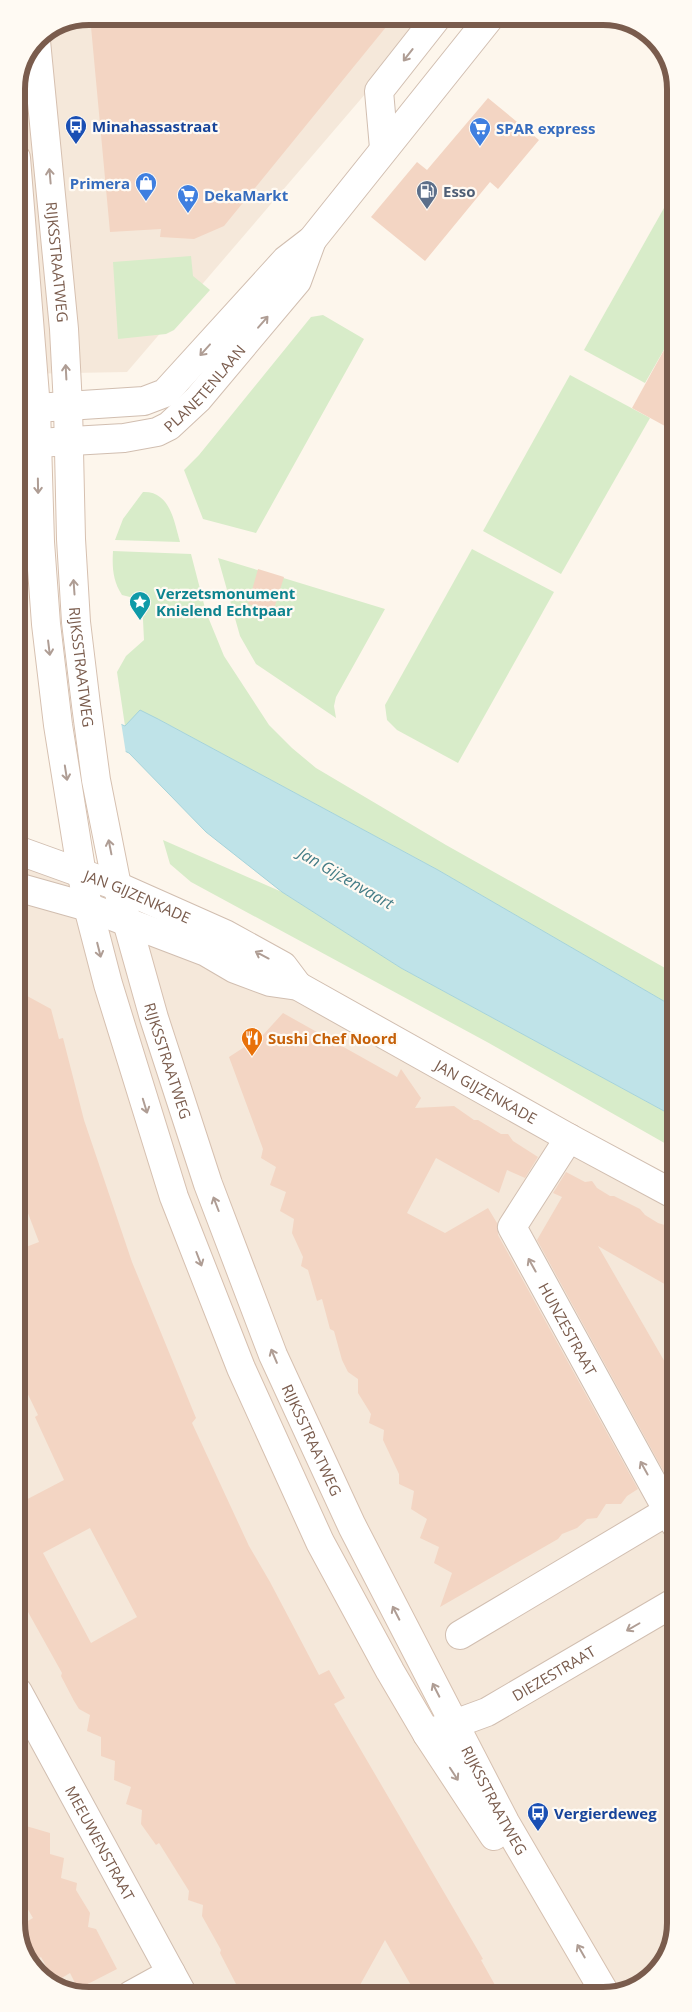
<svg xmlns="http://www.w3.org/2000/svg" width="692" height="2012" font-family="'Open Sans',sans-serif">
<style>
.residential{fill:#f5e8da}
.green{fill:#d8ecc9}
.water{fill:#bfe3e8;stroke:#a5d3da}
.pier{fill:#fdf6ec}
.building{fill:#f3d5c3;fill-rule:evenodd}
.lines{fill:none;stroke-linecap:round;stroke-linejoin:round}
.minor-casing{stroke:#d1beb0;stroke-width:30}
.tertiary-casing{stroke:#d1beb0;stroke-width:30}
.secondary-casing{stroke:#d6c0b0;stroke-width:30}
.minor{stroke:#fff;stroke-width:28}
.tertiary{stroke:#fff;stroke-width:28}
.secondary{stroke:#fff;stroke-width:28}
.oneway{stroke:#af9d94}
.labels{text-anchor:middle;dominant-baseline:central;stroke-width:4.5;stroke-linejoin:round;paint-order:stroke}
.transit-label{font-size:15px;font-weight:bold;fill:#164399;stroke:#fffaf3;text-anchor:start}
.shop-label{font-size:15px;font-weight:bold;fill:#366cbe;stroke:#fffaf3;text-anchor:start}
.service-label{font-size:15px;font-weight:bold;fill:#4e5e75;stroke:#fffaf3;text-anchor:start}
.street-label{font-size:15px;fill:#7a5c4d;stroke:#fffaf3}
.culture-label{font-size:15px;font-weight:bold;fill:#0d838f;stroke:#fffaf3;text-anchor:start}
.food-label{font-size:15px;font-weight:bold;fill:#c56008;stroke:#fffaf3;text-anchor:start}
.water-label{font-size:16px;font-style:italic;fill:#437c86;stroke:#fffaf3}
.rim{fill:none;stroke:#7a5c4d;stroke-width:6}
</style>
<rect width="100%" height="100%" fill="#fdf6ec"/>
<g class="residential">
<path d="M 89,16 L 432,16 L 127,372 L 17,374 L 16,85 L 38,37 Z"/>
<path d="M 17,841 L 675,1187 L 676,1923 L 661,1967 L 622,1993 L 84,1996 L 45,1980 L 19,1942 Z"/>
</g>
<g class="green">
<path d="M 673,192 L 674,332 L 645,383 L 584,350 Z"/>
<path d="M 191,256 L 193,276 L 210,290 L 174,330 L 166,334 L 118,339 L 113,262 Z"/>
<path d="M 323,315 L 364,339 L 256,533 L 203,519 L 184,470 L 199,455 L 311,317 Z"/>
<path d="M 570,375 L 650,418 L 561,574 L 483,531 Z"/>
<path d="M 143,492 C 170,491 174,521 180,542 L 115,540 L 123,519 Z"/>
<path d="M 472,549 L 554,592 L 458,763 L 397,730 L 387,720 L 385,705 Z"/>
<path d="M 113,551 L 191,554 L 206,612 L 224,656 L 269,725 L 292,748 L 316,768 L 446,845 L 674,973 L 674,1007 L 438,870 L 158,719 L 125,726 L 117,672 L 126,656 L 144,640 L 142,600 L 122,595 C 113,581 112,568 113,551 Z"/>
<path d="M 218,558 L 385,609 L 336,697 L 334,706 L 336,718 L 256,664 L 240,636 Z"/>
<path d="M 163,840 L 282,892 L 401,968 L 675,1117 L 675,1149 L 487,1042 L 191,882 L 170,864 Z"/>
</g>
<path class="water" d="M 17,679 L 125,726 L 140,710 L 158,719 L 438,870 L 674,1007 L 675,1117 L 401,968 L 282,892 L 206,832 L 129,753 L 22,704 L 17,708 Z"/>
<path class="pier" d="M 18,677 L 121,722 L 126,754 L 23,707 Z"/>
<g class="building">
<path d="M 90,16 L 395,16 L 224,226 L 194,239 L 160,237 L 161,229 L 110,232 Z"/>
<path d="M 488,98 L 539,140 L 498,189 L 490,182 L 425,261 L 371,217 L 417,162 L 427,170 Z"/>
<path d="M 674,332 L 674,431 L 632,408 Z"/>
<path d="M 258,569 L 284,577 L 273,612 L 248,604 Z"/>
<path d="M 18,991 L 51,1009 L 59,1039 L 63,1038 L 84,1120 L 132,1262 L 196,1418 L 192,1423 L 249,1546 L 270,1582 L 319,1675 L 329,1670 L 345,1698 L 334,1704 L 483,1959 L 481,1960 L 500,1994 L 416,1994 L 385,1940 L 355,1994 L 267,1995 L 236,1984 L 220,1953 L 221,1950 L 202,1916 L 203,1905 L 188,1900 L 189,1891 L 159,1843 L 156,1845 L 141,1824 L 142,1810 L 126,1804 L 131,1787 L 114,1780 L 115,1761 L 101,1756 L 101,1737 L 87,1731 L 90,1715 L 79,1709 L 74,1701 L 61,1676 L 62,1673 L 18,1594 L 18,1504 L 64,1480 L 35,1417 L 38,1415 L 18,1374 L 18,1250 L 39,1242 L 18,1187 ZM 90,1528 L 137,1617 L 91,1643 L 43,1553 Z"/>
<path d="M 283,1013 L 397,1077 L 401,1069 L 421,1098 L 415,1108 L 454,1106 L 474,1120 L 478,1120 L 501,1134 L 508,1134 L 513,1141 L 538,1157 L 525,1178 L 507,1170 L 499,1193 L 436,1158 L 407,1213 L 445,1233 L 488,1208 L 497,1223 L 498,1235 L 638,1489 L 627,1496 L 621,1504 L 606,1504 L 597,1518 L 587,1519 L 577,1528 L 562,1534 L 558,1539 L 440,1607 L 452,1573 L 434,1563 L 439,1547 L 420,1538 L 427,1519 L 411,1509 L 414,1491 L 399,1484 L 399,1474 L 383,1440 L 384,1430 L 369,1423 L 371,1414 L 358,1393 L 358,1379 L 348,1372 L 342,1360 L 334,1331 L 330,1329 L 322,1299 L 317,1301 L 308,1270 L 301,1266 L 303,1257 L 292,1233 L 294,1219 L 280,1211 L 286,1192 L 270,1185 L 276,1167 L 261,1158 L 263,1149 L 229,1057 L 263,1035 Z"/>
<path d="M 566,1172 L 585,1182 L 592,1181 L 597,1188 L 610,1196 L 614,1196 L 640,1209 L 645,1215 L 658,1223 L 668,1226 L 675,1237 L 675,1290 L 598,1246 L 666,1364 L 675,1359 L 675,1466 L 664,1472 L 537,1240 L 562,1197 L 553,1193 Z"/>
<path d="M 19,1824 L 50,1833 L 50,1854 L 64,1858 L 61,1878 L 77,1883 L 76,1890 L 90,1913 L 88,1927 L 96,1929 L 117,1969 L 78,1989 L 70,1973 L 55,1982 L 41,1957 L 32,1962 L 19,1942 L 19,1926 L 33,1918 L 19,1894 Z"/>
</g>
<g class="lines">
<g class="minor-casing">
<g id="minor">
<path d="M 384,148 L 379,91 L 438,16"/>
<path d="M 17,410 L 36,408"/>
<path d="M 17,444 L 37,443"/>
<path id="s1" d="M 569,1138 L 512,1227 L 675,1524"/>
<path d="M 460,1635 L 668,1511"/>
<path id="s2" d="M 18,1692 L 183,1995"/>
<path id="s3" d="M 427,1734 L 487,1712 L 675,1602"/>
<path d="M 131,1995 L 171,1973"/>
</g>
</g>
<g class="tertiary-casing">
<g id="tertiary">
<path d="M 36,408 L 144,401 L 165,393 L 286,260 L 312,240 L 491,16"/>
<path id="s4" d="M 37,443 L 124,438 L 157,432 L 169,426 L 198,399 L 297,281 L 312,240"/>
<path id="s5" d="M 17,850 L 117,886 L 225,934 L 283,966 L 298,986"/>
<path id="s6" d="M 17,887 L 88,907 L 206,952 L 235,969 L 270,982 L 298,986 L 569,1138 L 675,1195"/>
</g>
</g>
<g class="secondary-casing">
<g id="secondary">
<path id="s7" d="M 36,41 L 64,329 L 68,406 L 71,539 L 76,622 L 86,705 L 96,780 L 117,886 L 154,1018 L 208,1184 L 273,1355 L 352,1526 L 505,1822 L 605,1993"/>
<path d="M 16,158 L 36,408 L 40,542 L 46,624 L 58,725 L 82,875 L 88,907 L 108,984 L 174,1197 L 241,1368 L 320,1542 L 390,1671 L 427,1734 L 494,1836"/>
</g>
</g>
<use href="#minor" class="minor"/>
<use href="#tertiary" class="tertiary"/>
<use href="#secondary" class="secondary"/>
</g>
<defs><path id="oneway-shaft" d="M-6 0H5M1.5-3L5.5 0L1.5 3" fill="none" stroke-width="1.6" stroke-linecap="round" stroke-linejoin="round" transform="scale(1.25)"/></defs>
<g class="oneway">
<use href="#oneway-shaft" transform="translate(408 55) rotate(128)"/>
<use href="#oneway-shaft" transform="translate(50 176) rotate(-95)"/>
<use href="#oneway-shaft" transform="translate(263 322) rotate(-49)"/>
<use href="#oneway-shaft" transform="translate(205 350) rotate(132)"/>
<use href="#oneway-shaft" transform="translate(66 372) rotate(-93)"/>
<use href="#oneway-shaft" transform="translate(38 486) rotate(89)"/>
<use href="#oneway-shaft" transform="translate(74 587) rotate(-94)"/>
<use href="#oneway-shaft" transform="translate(49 648) rotate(83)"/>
<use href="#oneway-shaft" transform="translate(66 773) rotate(81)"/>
<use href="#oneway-shaft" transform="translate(110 847) rotate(-101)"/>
<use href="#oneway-shaft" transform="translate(99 950) rotate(76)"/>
<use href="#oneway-shaft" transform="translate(262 955) rotate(-152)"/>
<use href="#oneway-shaft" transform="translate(145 1106) rotate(73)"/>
<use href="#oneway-shaft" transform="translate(216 1204) rotate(-111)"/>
<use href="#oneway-shaft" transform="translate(199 1259) rotate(69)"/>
<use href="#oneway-shaft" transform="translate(532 1265) rotate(-119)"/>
<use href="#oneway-shaft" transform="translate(274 1356) rotate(-113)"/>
<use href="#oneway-shaft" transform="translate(644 1468) rotate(-119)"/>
<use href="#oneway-shaft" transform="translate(396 1613) rotate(-117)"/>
<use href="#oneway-shaft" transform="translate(633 1627) rotate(150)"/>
<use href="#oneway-shaft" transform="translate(436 1690) rotate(-117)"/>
<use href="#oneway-shaft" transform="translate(454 1774) rotate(57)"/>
<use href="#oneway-shaft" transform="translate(581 1951) rotate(-120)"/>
</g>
<defs>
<g id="bus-pin" transform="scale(1.125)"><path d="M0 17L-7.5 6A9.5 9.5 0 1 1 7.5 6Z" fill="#1a4fb4" stroke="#fffaf3"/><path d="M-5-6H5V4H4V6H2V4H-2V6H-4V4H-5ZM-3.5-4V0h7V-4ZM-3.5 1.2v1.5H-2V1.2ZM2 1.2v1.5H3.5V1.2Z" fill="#fff"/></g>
<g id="supermarket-pin" transform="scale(1.125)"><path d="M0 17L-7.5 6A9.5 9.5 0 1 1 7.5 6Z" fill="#3f7fe0" stroke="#fffaf3"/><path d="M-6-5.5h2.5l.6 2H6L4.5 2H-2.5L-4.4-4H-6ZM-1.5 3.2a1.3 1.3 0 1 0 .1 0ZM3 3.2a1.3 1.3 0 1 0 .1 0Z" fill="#fff"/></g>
<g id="shop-pin" transform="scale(1.125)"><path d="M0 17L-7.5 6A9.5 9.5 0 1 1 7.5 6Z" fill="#3f7fe0" stroke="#fffaf3"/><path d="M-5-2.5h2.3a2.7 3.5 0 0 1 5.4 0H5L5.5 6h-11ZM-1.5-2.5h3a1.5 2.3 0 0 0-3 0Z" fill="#fff"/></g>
<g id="fuel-pin" transform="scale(1.125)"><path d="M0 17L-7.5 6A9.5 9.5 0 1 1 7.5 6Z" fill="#5c6f8a" stroke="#fffaf3"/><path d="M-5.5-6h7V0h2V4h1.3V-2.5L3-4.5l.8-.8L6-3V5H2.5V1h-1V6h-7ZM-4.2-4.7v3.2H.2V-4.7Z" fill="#fff"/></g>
<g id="sight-pin" transform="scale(1.125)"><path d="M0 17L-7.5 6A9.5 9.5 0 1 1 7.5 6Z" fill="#0f9aa8" stroke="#fffaf3"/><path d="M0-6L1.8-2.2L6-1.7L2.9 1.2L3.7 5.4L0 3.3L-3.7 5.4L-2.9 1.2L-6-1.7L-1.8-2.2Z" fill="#fff"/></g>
<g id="restaurant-pin" transform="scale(1.125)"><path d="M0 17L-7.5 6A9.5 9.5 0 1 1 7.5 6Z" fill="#e8710a" stroke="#fffaf3"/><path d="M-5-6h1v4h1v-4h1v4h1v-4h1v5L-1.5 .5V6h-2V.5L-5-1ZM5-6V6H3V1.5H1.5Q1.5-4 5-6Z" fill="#fff"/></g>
</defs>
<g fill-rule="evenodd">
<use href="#bus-pin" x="76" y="126"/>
<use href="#supermarket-pin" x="480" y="128"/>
<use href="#shop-pin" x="146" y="183"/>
<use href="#fuel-pin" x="427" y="191"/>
<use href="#supermarket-pin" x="188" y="195"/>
<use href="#sight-pin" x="140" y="602"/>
<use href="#restaurant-pin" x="252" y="1038"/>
<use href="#bus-pin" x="538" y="1813"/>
</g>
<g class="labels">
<g class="transit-label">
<text x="92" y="126">Minahassastraat</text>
<text x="554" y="1813">Vergierdeweg</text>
</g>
<g class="shop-label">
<text x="496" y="128">SPAR express</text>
<text x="130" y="183" text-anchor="end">Primera</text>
<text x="204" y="195">DekaMarkt</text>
</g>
<g class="service-label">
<text x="443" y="191">Esso</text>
</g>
<g class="street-label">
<text stroke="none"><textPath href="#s7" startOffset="222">RIJKSSTRAATWEG</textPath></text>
<text stroke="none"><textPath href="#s4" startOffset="186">PLANETENLAAN</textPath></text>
<text stroke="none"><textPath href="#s7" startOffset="628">RIJKSSTRAATWEG</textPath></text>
<text stroke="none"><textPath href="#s5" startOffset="129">JAN GIJZENKADE</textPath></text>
<text stroke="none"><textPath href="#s7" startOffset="1032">RIJKSSTRAATWEG</textPath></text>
<text stroke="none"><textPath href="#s6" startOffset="515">JAN GIJZENKADE</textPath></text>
<text stroke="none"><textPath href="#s1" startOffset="222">HUNZESTRAAT</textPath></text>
<text stroke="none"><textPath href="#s7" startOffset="1438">RIJKSSTRAATWEG</textPath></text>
<text stroke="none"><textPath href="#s3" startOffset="141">DIEZESTRAAT</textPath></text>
<text stroke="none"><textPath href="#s7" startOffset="1842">RIJKSSTRAATWEG</textPath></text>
<text stroke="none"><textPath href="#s2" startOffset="172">MEEUWENSTRAAT</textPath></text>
</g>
<g class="culture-label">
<text x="156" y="593">Verzetsmonument<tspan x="156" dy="17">Knielend Echtpaar</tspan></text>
</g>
<g class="food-label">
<text x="268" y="1038">Sushi Chef Noord</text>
</g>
<g class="water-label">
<text transform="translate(346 878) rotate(30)">Jan Gijzenvaart</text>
</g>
</g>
<path d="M0 0H692V2012H0ZM89 25H603A64 64 0 0 1 667 89V1923A64 64 0 0 1 603 1987H89A64 64 0 0 1 25 1923V89A64 64 0 0 1 89 25Z" fill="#fffaf3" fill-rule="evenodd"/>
<path class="rim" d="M89 25H603A64 64 0 0 1 667 89V1923A64 64 0 0 1 603 1987H89A64 64 0 0 1 25 1923V89A64 64 0 0 1 89 25Z"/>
</svg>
